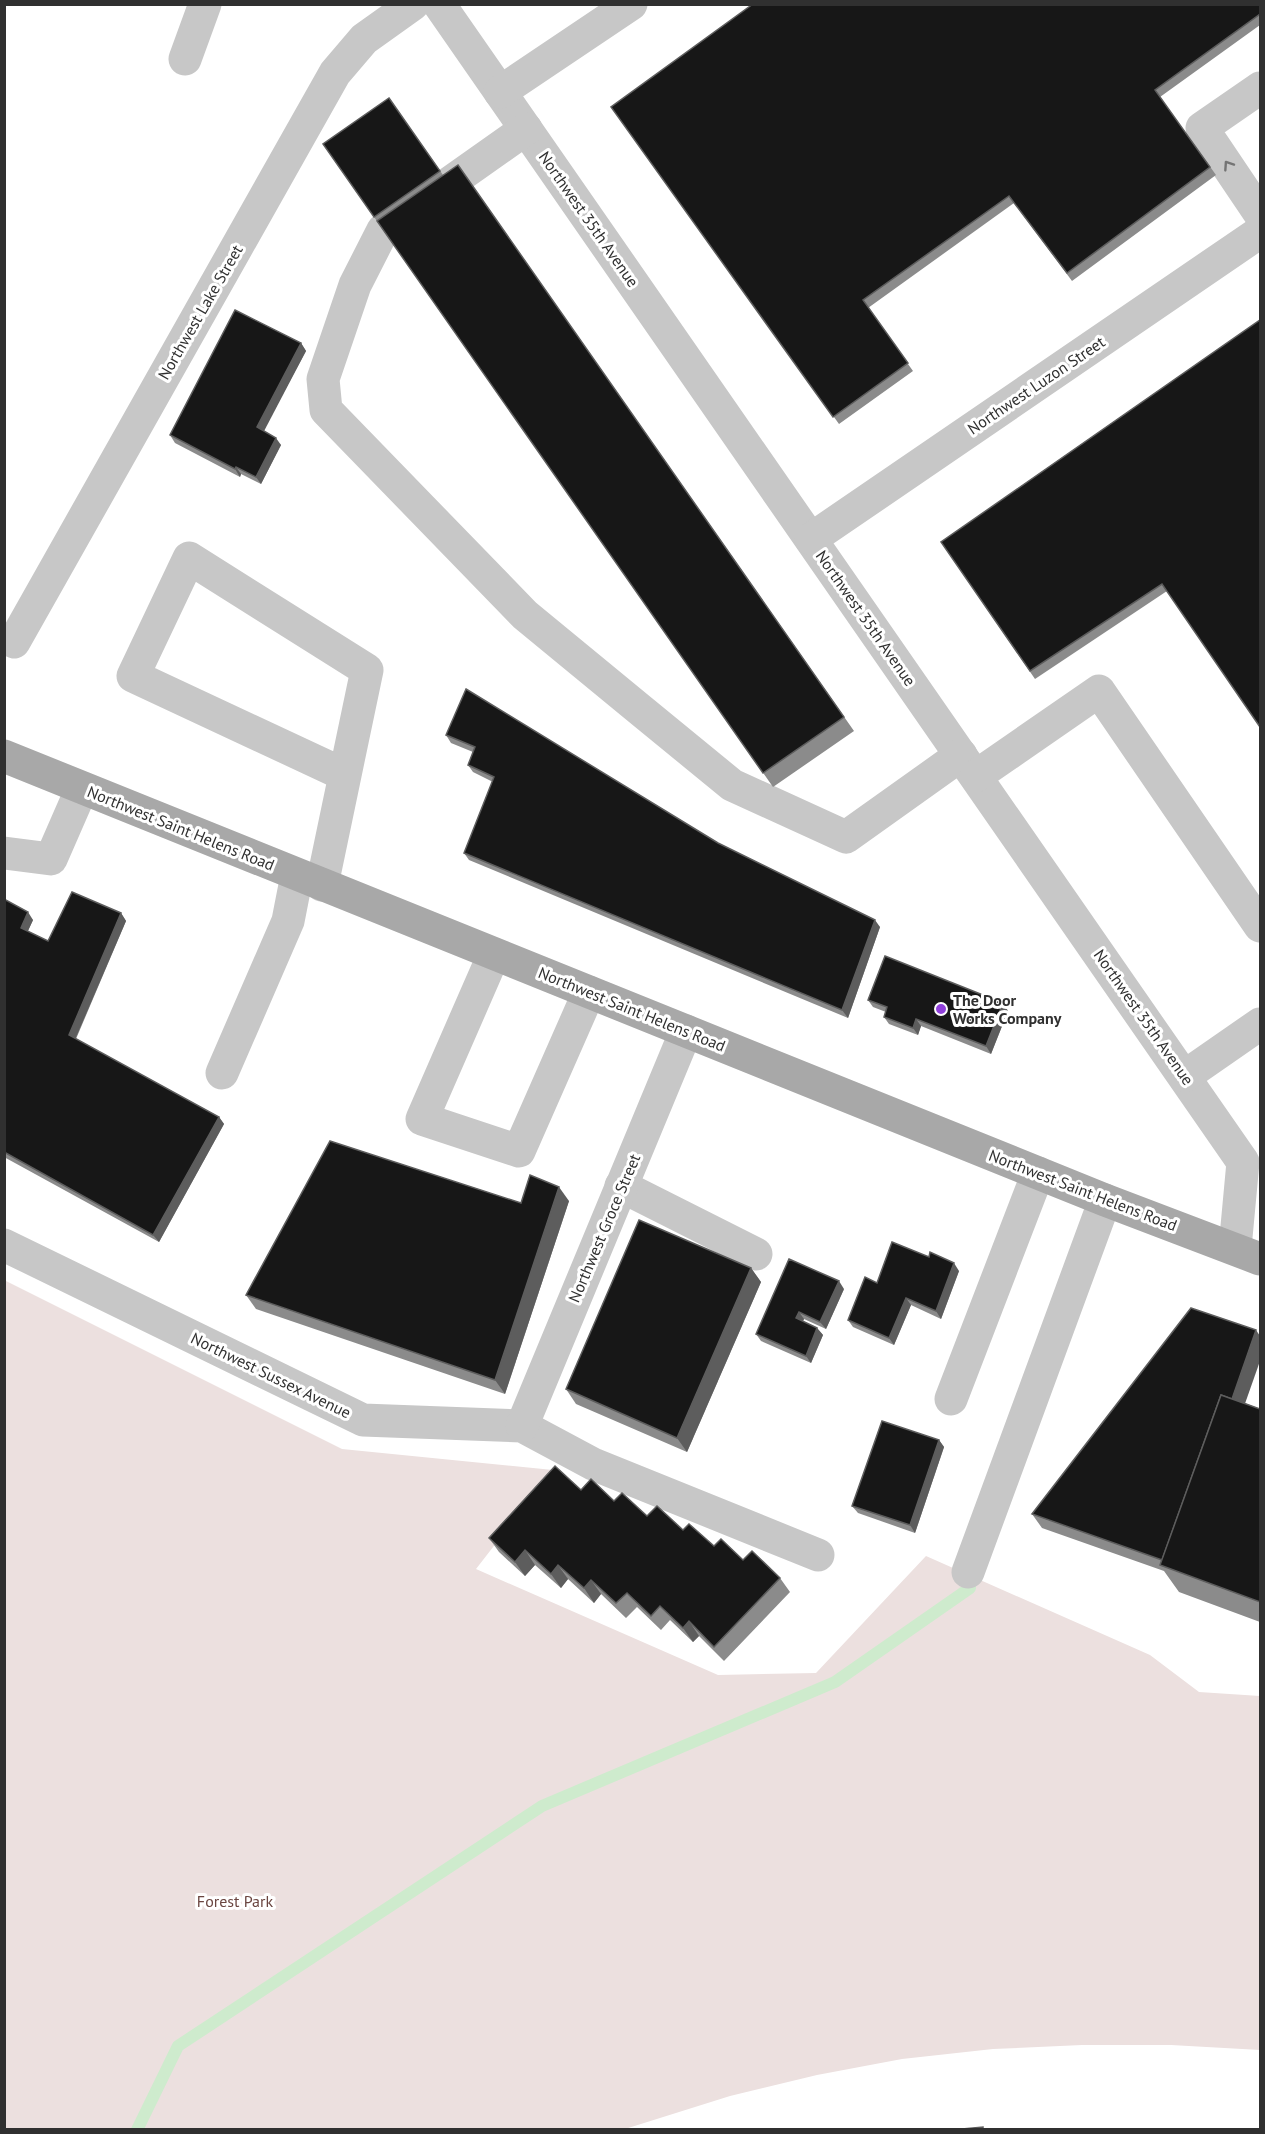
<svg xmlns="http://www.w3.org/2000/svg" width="1265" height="2134" font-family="'PT Sans',sans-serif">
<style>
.green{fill:#ece0df}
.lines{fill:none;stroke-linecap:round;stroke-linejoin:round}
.stream{stroke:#ceebcd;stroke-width:12}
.minor{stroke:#c7c7c7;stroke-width:33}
.major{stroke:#a8a8a8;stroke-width:33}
.wall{fill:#8b8b8b}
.shaded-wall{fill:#5d5d5d}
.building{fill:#171717;stroke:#5d5d5d;stroke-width:1.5}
.oneway{stroke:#747474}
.poi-dot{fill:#903fdb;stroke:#fff;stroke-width:2}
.labels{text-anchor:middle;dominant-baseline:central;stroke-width:6;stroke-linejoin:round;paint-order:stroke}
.street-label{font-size:16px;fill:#303030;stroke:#fff}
.poi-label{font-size:16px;font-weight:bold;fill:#303030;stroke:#fff;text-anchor:start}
.park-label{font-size:16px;fill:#6a4540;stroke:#fff}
</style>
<rect width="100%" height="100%" fill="#fff"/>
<path class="green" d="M 4,1280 L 342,1449 L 553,1470 L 476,1569 L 718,1675 L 816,1673 L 926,1556 L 1150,1655 L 1199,1692 L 1260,1696 L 1260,2050 L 1171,2045 L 1082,2045 L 993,2049 L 902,2059 L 817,2075 L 730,2096 L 625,2129 L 5,2129 Z"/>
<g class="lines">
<path class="stream" d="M 137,2130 L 178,2046 L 542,1806 L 835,1682 L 970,1588"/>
<g class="minor">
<path d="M 439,4 L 1243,1162 L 1235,1248"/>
<path d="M 185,59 L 205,4"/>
<path d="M 1260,88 L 1202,128 L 1260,214"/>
<path d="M 500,92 L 631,4"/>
<path d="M 526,129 L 383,230 L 355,285 L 323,379 L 326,410 L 525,615 L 638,708 L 732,785 L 846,837 L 961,755"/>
<path d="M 811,539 L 1260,232"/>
<path d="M 14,642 L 335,73 L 364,39 L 413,4"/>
<path d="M 976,776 L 1099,691 L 1260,926"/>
<path d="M 4,853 L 51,859 L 82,788"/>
<path d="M 322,885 L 345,775 L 133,676 L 189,558 L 367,670 L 345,775"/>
<path d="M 494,954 L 422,1119 L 519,1151 L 589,992"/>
<path d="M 222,1073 L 288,921 L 297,875"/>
<path d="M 1185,1076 L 1260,1024"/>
<path d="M 621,1186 L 756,1254"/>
<path d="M 4,1245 L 363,1420 L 522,1426 L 593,1464 L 818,1555"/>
<path d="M 951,1399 L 1038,1173"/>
<path d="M 522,1426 L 686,1031"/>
<path d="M 968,1572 L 1105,1200"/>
</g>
<path class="major" d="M 4,756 L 1105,1200 L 1260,1259"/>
</g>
<g class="wall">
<path d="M 1260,4 L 1260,25 L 1160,97 L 1216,175 L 1072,281 L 1014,203 L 868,308 L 913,371 L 839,424 L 611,107 Z"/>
<path d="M 389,98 L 443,175 L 458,165 L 854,731 L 773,787 L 323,144 Z"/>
<path d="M 1260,320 L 1167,591 L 1035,679 L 941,542 Z"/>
<path d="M 301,343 L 306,351 L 263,431 L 281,445 L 261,484 L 241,474 L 240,477 L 175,443 L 170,435 Z"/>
<path d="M 446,735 L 718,843 L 880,927 L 848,1018 L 469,860 L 464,853 L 493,782 L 473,772 L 468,765 L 473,752 L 451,743 Z"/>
<path d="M 4,899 L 33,920 L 28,931 L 48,941 L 121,913 L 126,921 L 76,1039 L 219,1117 L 224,1124 L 159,1242 L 4,1157 Z"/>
<path d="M 868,1000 L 1003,1003 L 1008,1011 L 991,1054 L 921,1026 L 918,1035 L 889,1024 L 884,1017 L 886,1012 L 873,1007 Z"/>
<path d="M 569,1201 L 505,1394 L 256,1309 L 246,1295 L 521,1203 Z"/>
<path d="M 751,1268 L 761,1282 L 687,1452 L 576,1404 L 566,1389 Z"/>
<path d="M 959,1271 L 941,1319 L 911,1305 L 894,1345 L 853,1327 L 848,1320 L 877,1283 Z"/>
<path d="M 844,1289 L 826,1329 L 804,1319 L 803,1321 L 817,1328 L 823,1335 L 811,1363 L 761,1341 L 756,1334 Z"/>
<path d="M 1245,1403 L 1260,1409 L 1260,1622 L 1179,1592 L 1164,1571 L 1042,1528 L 1032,1514 Z"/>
<path d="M 939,1440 L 944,1447 L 915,1533 L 858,1513 L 852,1506 Z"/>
<path d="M 581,1490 L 614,1501 L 647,1516 L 683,1530 L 714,1546 L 780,1578 L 790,1592 L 724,1661 L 699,1636 L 693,1642 L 670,1620 L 661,1630 L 637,1607 L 626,1618 L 601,1594 L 594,1603 L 568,1579 L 561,1588 L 535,1565 L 525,1576 L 499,1552 L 489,1538 Z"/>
</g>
<g class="shaded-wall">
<path d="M 301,343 L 306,351 L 262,435 L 257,427 Z"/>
<path d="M 276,438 L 281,445 L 261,484 L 256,477 Z"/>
<path d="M 236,467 L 241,474 L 240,477 L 235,469 Z"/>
<path d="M 28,912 L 33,920 L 26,935 L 21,928 Z"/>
<path d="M 121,913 L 126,921 L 74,1042 L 69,1035 Z"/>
<path d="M 875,920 L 880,927 L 848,1018 L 842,1010 Z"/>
<path d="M 1003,1003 L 1008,1011 L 991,1054 L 986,1046 Z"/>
<path d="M 916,1019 L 921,1026 L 918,1035 L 913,1028 Z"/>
<path d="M 219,1117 L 224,1124 L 159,1242 L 153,1235 Z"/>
<path d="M 559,1187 L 569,1201 L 505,1394 L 495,1380 Z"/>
<path d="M 954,1263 L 959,1271 L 941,1319 L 936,1311 Z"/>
<path d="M 751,1268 L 761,1282 L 687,1452 L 677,1438 Z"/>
<path d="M 839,1281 L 844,1289 L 826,1329 L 820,1322 Z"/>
<path d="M 906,1298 L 911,1305 L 894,1345 L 889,1338 Z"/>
<path d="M 799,1312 L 804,1319 L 801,1325 L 796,1318 Z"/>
<path d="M 817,1328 L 823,1335 L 811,1363 L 806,1356 Z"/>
<path d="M 1256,1330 L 1260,1336 L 1260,1361 L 1185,1574 L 1174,1564 Z"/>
<path d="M 939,1440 L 944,1447 L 915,1533 L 910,1525 Z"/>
<path d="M 525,1550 L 535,1565 L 525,1576 L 515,1562 Z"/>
<path d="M 558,1565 L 568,1579 L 561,1588 L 551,1574 Z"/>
<path d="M 591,1580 L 601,1594 L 594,1603 L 584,1588 Z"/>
<path d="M 689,1621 L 699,1636 L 693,1642 L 683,1628 Z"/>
</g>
<g class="building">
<path d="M 753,4 L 1260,4 L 1260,14 L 1155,90 L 1210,167 L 1067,273 L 1009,196 L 863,300 L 908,363 L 833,417 L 611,107 Z"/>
<path d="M 389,98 L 440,171 L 374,217 L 323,144 Z"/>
<path d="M 458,165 L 844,717 L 763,773 L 377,221 Z"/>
<path d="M 235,310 L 301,343 L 257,427 L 276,438 L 256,477 L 236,467 L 235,469 L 170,435 Z"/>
<path d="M 1260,320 L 1260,727 L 1162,584 L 1030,671 L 941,542 Z"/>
<path d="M 466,689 L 718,843 L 875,920 L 842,1010 L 464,853 L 494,777 L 468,765 L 475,747 L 446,735 Z"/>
<path d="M 72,892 L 121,913 L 69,1035 L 219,1117 L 153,1235 L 4,1152 L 4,899 L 28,912 L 21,928 L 48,941 Z"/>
<path d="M 885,956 L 1003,1003 L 986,1046 L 916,1019 L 913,1028 L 884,1017 L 887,1007 L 868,1000 Z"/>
<path d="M 330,1141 L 521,1203 L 530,1175 L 559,1187 L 495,1380 L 246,1295 Z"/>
<path d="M 639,1220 L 751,1268 L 677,1438 L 566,1389 Z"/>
<path d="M 892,1242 L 929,1257 L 930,1252 L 954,1263 L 936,1311 L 906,1298 L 889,1338 L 848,1320 L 865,1277 L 877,1283 Z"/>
<path d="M 789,1259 L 839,1281 L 820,1322 L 799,1312 L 796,1318 L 817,1328 L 806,1356 L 756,1334 Z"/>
<path d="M 1191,1308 L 1256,1330 L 1232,1399 L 1221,1395 L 1162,1560 L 1032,1514 Z"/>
<path d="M 1221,1395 L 1260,1409 L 1260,1602 L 1160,1565 Z"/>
<path d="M 882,1421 L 939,1440 L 910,1525 L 852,1506 Z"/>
<path d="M 555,1466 L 581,1490 L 591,1479 L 614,1501 L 622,1493 L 647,1516 L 657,1506 L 683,1530 L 689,1524 L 714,1546 L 721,1539 L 743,1560 L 752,1551 L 780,1578 L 714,1647 L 689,1621 L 683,1628 L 660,1606 L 651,1616 L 627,1593 L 616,1603 L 591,1580 L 584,1588 L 558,1565 L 551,1574 L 525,1550 L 515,1562 L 489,1538 Z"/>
<path d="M 983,2127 L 983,2130 L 951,2130 Z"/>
</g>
<defs><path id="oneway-chevron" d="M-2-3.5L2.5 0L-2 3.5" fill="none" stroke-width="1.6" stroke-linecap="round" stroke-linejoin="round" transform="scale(1.5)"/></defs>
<use class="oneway" href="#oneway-chevron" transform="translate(1228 165) rotate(-124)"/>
<circle class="poi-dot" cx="941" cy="1009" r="6"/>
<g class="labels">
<g class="street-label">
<text transform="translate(589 219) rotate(55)">Northwest 35th Avenue</text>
<text transform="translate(200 312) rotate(-60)">Northwest Lake Street</text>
<text transform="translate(1036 385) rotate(-34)">Northwest Luzon Street</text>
<text transform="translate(866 618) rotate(55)">Northwest 35th Avenue</text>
<text transform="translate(181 828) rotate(22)">Northwest Saint Helens Road</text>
<text transform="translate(632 1009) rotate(22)">Northwest Saint Helens Road</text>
<text transform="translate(1144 1017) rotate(55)">Northwest 35th Avenue</text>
<text transform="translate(1083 1190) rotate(21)">Northwest Saint Helens Road</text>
<text transform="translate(604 1228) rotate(-67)">Northwest Groce Street</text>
<text transform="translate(271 1375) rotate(26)">Northwest Sussex Avenue</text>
</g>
<g class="poi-label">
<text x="953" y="1000">The Door<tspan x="953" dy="18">Works Company</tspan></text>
</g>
<g class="park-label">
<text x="235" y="1901">Forest Park</text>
</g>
</g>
<rect width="1265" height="2134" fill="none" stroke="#303030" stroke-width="12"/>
</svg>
